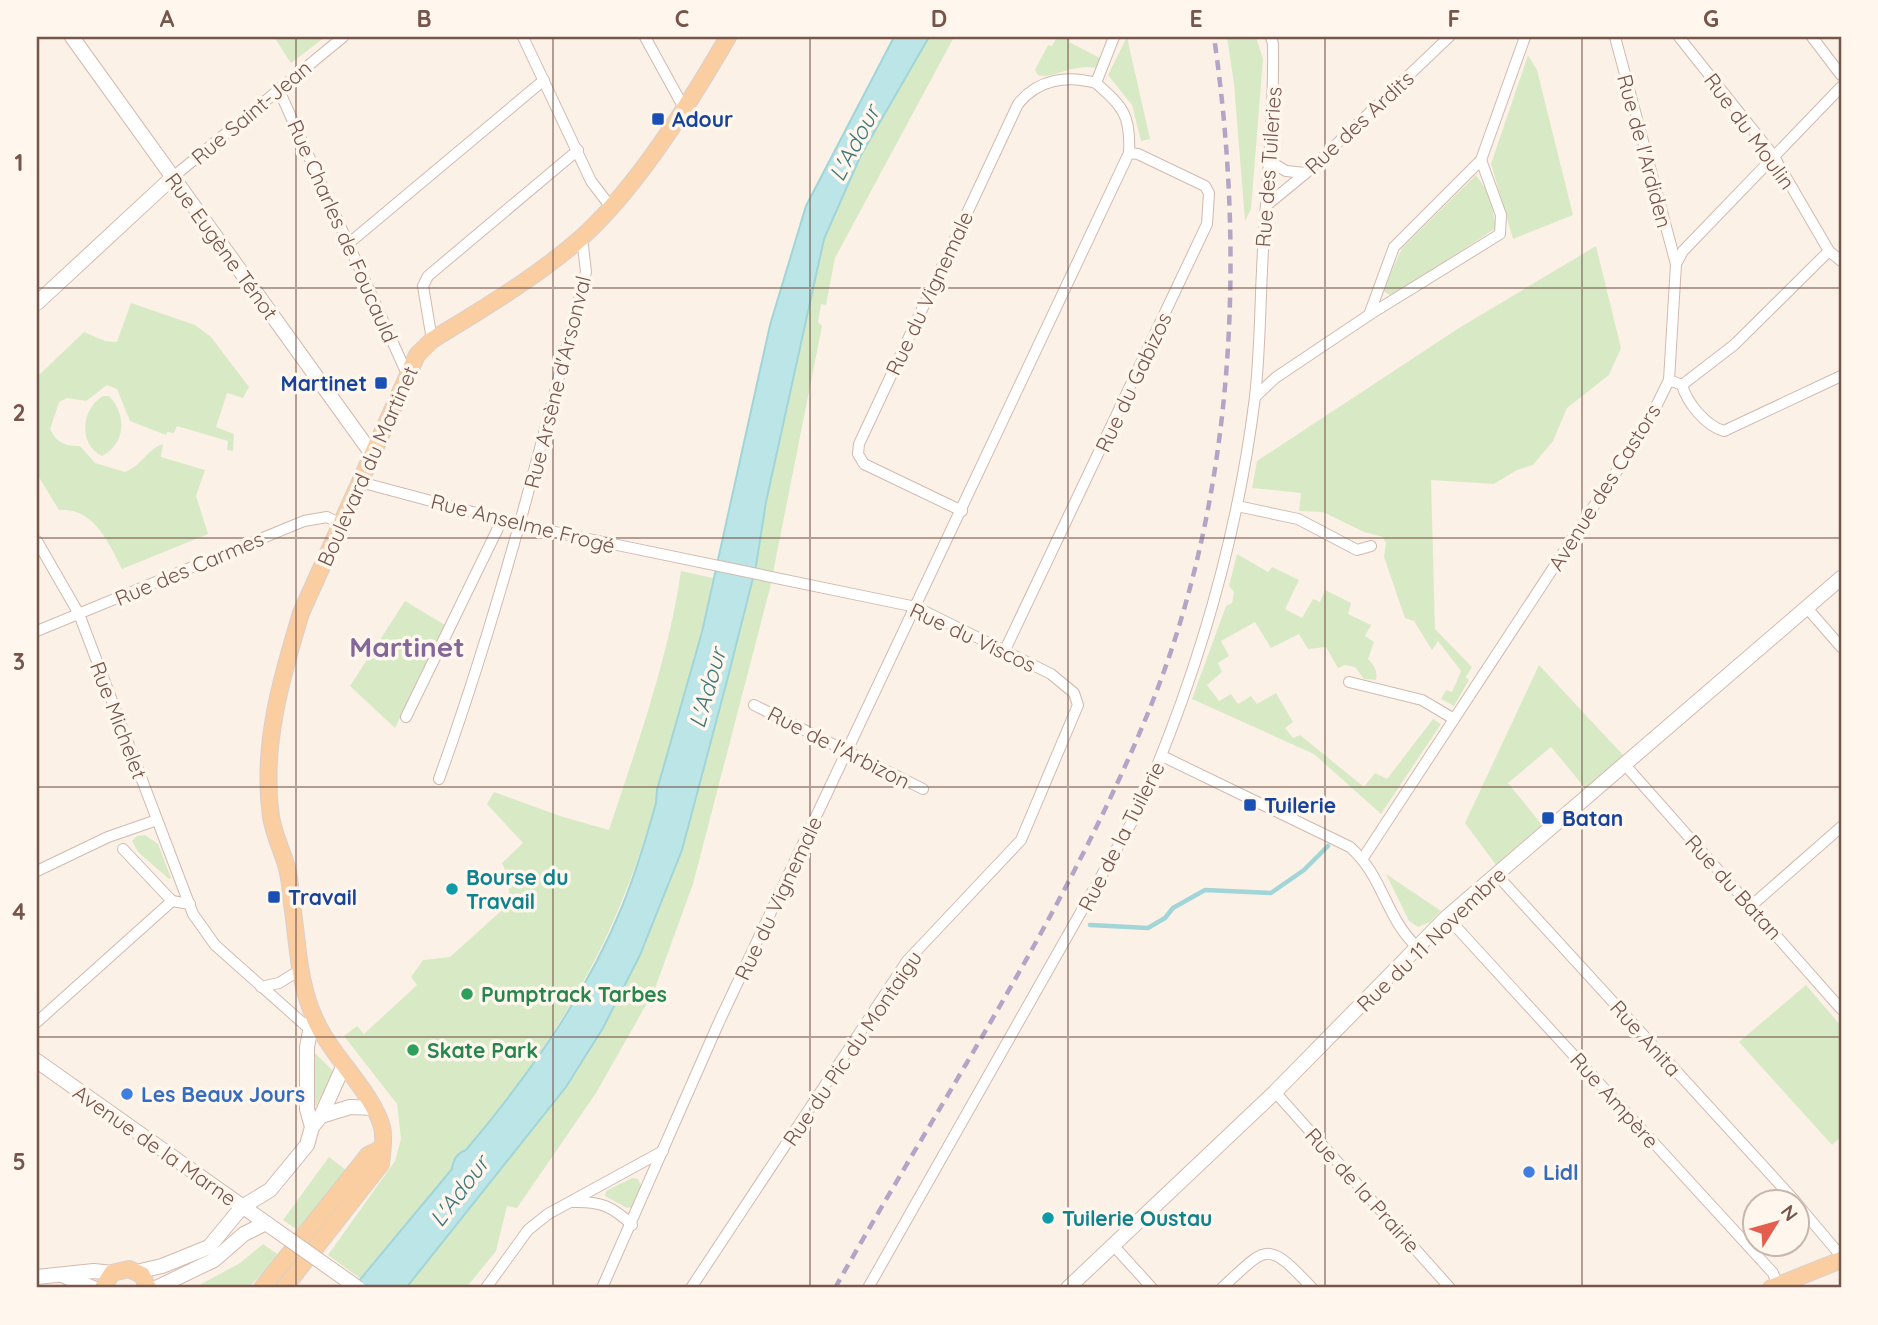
<svg xmlns="http://www.w3.org/2000/svg" width="1878" height="1325" font-family="Quicksand,sans-serif">
<style>
.green{fill:#d8eac5}
.water{fill:#bbe5e6;stroke:#a1d5d8;stroke-width:2}
.lines{fill:none;stroke-linecap:round;stroke-linejoin:round}
.stream{stroke:#a1d5d8;stroke-width:4.5}
.street-casing{stroke:#d0baaf;stroke-width:12}
.secondary-casing{stroke:#d3b9ad;stroke-width:16}
.primary-casing{stroke:#d9cfcd;stroke-width:18}
.street{stroke:#fff;stroke-width:10}
.secondary{stroke:#fff;stroke-width:14}
.primary{stroke:#facea0;stroke-width:16}
.rail{stroke:#b3a5c6;stroke-width:4.5;stroke-dasharray:10 7;stroke-linecap:butt}
.secondary-bridge-casing{stroke:#d3b9ad;stroke-width:16;stroke-linecap:butt}
.secondary-bridge{stroke:#fff;stroke-width:14}
.grid{fill:none;stroke:#76554b;stroke-width:2;stroke-opacity:0.55}
.transit-dot{fill:#1a4fb4;stroke:#fff6ed;stroke-width:2.5}
.culture-dot{fill:#0f9aa8;stroke:#fff6ed;stroke-width:2.5}
.leisure-dot{fill:#2e9e5b;stroke:#fff6ed;stroke-width:2.5}
.shop-dot{fill:#3f7fe0;stroke:#fff6ed;stroke-width:2.5}
.labels{text-anchor:middle;dominant-baseline:central;stroke-width:7;stroke-linejoin:round;paint-order:stroke}
.street-label{font-size:21px;fill:#76554b;stroke:#fff6ed}
.transit-label{font-size:21px;font-weight:bold;fill:#164399;stroke:#fff6ed;text-anchor:start}
.culture-label{font-size:21px;font-weight:bold;fill:#0d838f;stroke:#fff6ed;text-anchor:start}
.leisure-label{font-size:21px;font-weight:bold;fill:#27864d;stroke:#fff6ed;text-anchor:start}
.shop-label{font-size:21px;font-weight:bold;fill:#366cbe;stroke:#fff6ed;text-anchor:start}
.water-label{font-size:23px;font-style:italic;fill:#3f787b;stroke:#fff6ed}
.district-label{font-size:28px;font-weight:bold;fill:#836799;stroke:#fff6ed}
.neatline{fill:none;stroke:#76554b;stroke-width:2.5}
.grid-label{font-size:23px;text-anchor:middle;font-weight:bold;fill:#76554b}
</style>
<rect width="100%" height="100%" fill="#fcf1e7"/>
<g class="green">
<path d="M 274,37 L 325,37 L 291,63 Z"/>
<path d="M 929,37 L 954,37 L 835,258 L 826,305 L 821,304 L 818,322 L 822,326 L 770,588 L 693,884 L 654,991 L 596,1093 L 517,1208 L 507,1206 L 496,1251 L 466,1288 L 406,1288 L 565,1087 L 603,1028 L 640,955 L 682,850 L 728,677 L 756,566 L 766,502 L 824,239 L 861,155 Z"/>
<path d="M 1057,37 L 1071,37 L 1069,42 L 1100,58 L 1096,68 C 1072,63 1053,80 1038,75 L 1035,70 L 1048,45 L 1052,46 Z"/>
<path d="M 1127,37 L 1150,139 L 1141,141 L 1132,105 L 1108,75 Z"/>
<path d="M 1227,37 L 1256,37 L 1263,59 L 1251,209 L 1245,221 L 1234,84 Z"/>
<path d="M 1528,55 L 1537,70 L 1573,215 L 1513,239 L 1491,164 Z"/>
<path d="M 1476,175 L 1490,195 L 1496,228 L 1401,290 L 1390,295 L 1383,291 L 1402,248 Z"/>
<path d="M 1596,246 L 1621,348 L 1609,375 L 1567,408 L 1553,441 L 1533,465 L 1517,470 L 1494,484 L 1431,480 L 1435,629 L 1472,667 L 1466,677 L 1469,680 L 1454,706 L 1441,699 L 1446,690 L 1452,692 L 1461,671 L 1438,641 L 1432,650 L 1414,621 L 1405,618 L 1384,557 L 1386,543 L 1383,537 L 1364,532 L 1323,512 L 1299,511 L 1301,493 L 1252,488 L 1257,461 L 1459,328 Z"/>
<path d="M 131,303 L 195,325 L 211,337 L 249,387 L 243,398 L 227,393 L 216,427 L 234,434 L 233,451 L 227,450 L 228,441 L 177,426 L 174,433 L 167,432 L 166,435 L 130,421 L 117,389 L 107,385 L 86,401 L 67,398 L 59,402 L 50,429 C 57,443 64,446 80,446 L 95,463 L 125,472 C 141,466 149,448 163,444 L 161,457 L 205,470 L 196,496 L 208,534 L 122,569 C 109,544 94,507 59,510 L 37,474 L 37,377 L 84,332 L 105,341 L 117,342 Z"/>
<path d="M 103,396 L 109,396 C 127,415 126,443 102,456 C 77,444 82,408 103,396 Z"/>
<path d="M 1237,554 L 1268,572 L 1272,567 L 1299,580 L 1285,609 L 1302,618 L 1313,599 L 1320,602 L 1325,590 L 1351,603 L 1348,614 L 1371,625 L 1365,636 L 1374,642 L 1368,659 C 1374,665 1378,671 1376,680 L 1364,679 L 1355,667 L 1345,665 L 1338,668 L 1326,647 L 1308,649 L 1299,634 L 1271,648 L 1255,622 L 1221,641 L 1229,656 L 1218,663 L 1222,672 L 1207,685 L 1219,701 L 1231,694 L 1238,704 L 1251,696 L 1257,704 L 1276,693 L 1293,722 L 1285,728 L 1293,738 L 1300,735 L 1364,787 L 1375,773 L 1387,779 L 1433,719 L 1441,724 L 1381,814 L 1314,754 L 1192,699 L 1226,606 L 1232,603 L 1234,592 L 1229,586 Z"/>
<path d="M 681,571 L 713,578 L 702,632 L 657,790 L 656,803 C 624,910 589,984 524,1075 C 503,1105 481,1137 452,1161 L 452,1169 L 361,1279 L 328,1255 L 395,1161 L 401,1139 L 397,1104 L 344,1036 L 357,1026 L 364,1034 L 417,985 L 411,977 L 423,960 L 450,957 L 501,911 L 509,894 L 508,876 L 502,863 L 523,843 L 487,804 L 494,792 L 560,816 L 609,830 C 637,745 668,660 681,571 Z"/>
<path d="M 405,601 L 445,625 L 395,728 L 350,686 Z"/>
<path d="M 1539,665 L 1624,756 L 1585,788 L 1551,747 L 1508,783 L 1542,825 L 1496,865 L 1465,823 Z"/>
<path d="M 145,835 L 158,844 L 171,878 L 169,879 L 138,852 L 132,841 L 137,836 Z"/>
<path d="M 1386,874 L 1441,911 L 1430,922 L 1418,927 L 1409,921 Z"/>
<path d="M 1806,985 L 1841,1026 L 1841,1137 L 1832,1145 L 1739,1042 Z"/>
<path d="M 311,1049 L 334,1072 L 316,1106 L 312,1105 Z"/>
<path d="M 329,1157 L 347,1171 L 298,1230 L 283,1220 Z"/>
<path d="M 632,1178 L 638,1179 L 642,1188 L 634,1207 L 627,1208 L 605,1196 L 606,1191 Z"/>
<path d="M 263,1244 L 280,1256 L 248,1288 L 194,1288 L 240,1263 Z"/>
</g>
<path class="water" d="M 894,37 L 929,37 L 861,155 L 824,239 L 766,502 L 756,566 L 728,677 L 682,850 L 640,955 L 603,1028 L 566,1087 L 406,1288 L 353,1288 L 452,1169 C 453,1159 457,1153 466,1150 C 527,1077 585,997 621,909 C 635,875 646,839 656,803 L 657,790 L 702,632 L 770,325 L 806,206 Z"/>
<g class="lines">
<path class="stream" d="M 1090,925 L 1148,928 L 1165,918 L 1173,908 L 1205,890 L 1271,893 L 1304,870 L 1328,846"/>
<g class="street-casing">
<g id="street">
<path d="M 523,37 L 591,181 L 610,206"/>
<path d="M 645,37 L 684,108"/>
<path d="M 1615,37 L 1676,264"/>
<path d="M 1679,37 L 1773,155 L 1829,251 L 1841,261"/>
<path d="M 1812,37 L 1841,75"/>
<path d="M 278,88 L 407,374"/>
<path d="M 1271,162 L 1286,171 L 1306,173"/>
<path d="M 173,177 L 343,37"/>
<path d="M 1267,205 L 1306,173 L 1449,37"/>
<path d="M 348,244 L 544,80"/>
<path d="M 1369,315 L 1500,234 L 1501,215 L 1481,160"/>
<path d="M 432,340 L 423,286 L 428,276 L 578,150"/>
<path d="M 1669,380 L 1682,385 L 1734,345 L 1829,251"/>
<path d="M 1682,385 C 1687,403 1706,426 1724,431 L 1841,376"/>
<path d="M 1255,397 L 1275,378 L 1369,315 L 1394,247 L 1481,160 L 1525,37"/>
<path d="M 360,482 L 521,525 L 916,607 L 1051,674 L 1074,693 L 1078,705 L 1021,840 L 907,961 L 691,1288"/>
<path d="M 1237,506 L 1298,519 L 1357,550 L 1371,546"/>
<path d="M 962,511 L 864,464 L 858,454 L 859,444 L 1018,104 C 1038,79 1067,75 1096,83 L 1114,37"/>
<path d="M 37,541 L 79,614 L 193,914 L 215,945 L 314,1033"/>
<path d="M 1807,608 L 1841,647"/>
<path d="M 37,631 L 304,521 L 327,517 L 341,524"/>
<path d="M 1005,650 L 1207,224 L 1209,193 L 1205,186 L 1138,154 L 1129,153"/>
<path d="M 1349,682 L 1422,700 L 1454,719"/>
<path d="M 754,705 L 923,789"/>
<path d="M 406,717 L 502,520"/>
<path d="M 1162,756 L 1350,847 C 1384,877 1384,916 1418,948"/>
<path d="M 1626,766 L 1841,1009"/>
<path d="M 439,779 C 499,613 542,443 586,272 L 582,237"/>
<path d="M 123,849 L 172,901"/>
<path d="M 1363,858 L 1647,425 L 1669,380 L 1676,264 L 1683,251 L 1841,87"/>
<path d="M 37,871 L 108,837 L 157,820"/>
<path d="M 1496,874 L 1796,1202"/>
<path d="M 1751,906 L 1841,827"/>
<path d="M 1447,917 L 1773,1273 L 1778,1286"/>
<path d="M 261,987 L 279,983 L 300,970"/>
<path d="M 37,1022 L 172,901 L 190,904"/>
<path d="M 1275,1092 L 1450,1288"/>
<path d="M 574,1202 C 601,1201 613,1207 632,1225"/>
<path d="M 1798,1205 L 1841,1256"/>
<path d="M 1113,1245 L 1152,1288"/>
<path d="M 486,1288 L 528,1230 L 548,1214 L 663,1151"/>
<path d="M 602,1288 L 719,1022 L 1129,153 C 1131,115 1123,107 1096,83"/>
<path d="M 868,1288 L 1137,813 C 1195,682 1237,541 1255,397 C 1261,343 1260,288 1264,234 C 1268,170 1274,108 1273,44 L 1271,37"/>
<path d="M 1222,1288 C 1268,1245 1267,1240 1312,1288"/>
</g>
</g>
<g class="secondary-casing">
<g id="secondary">
<path d="M 72,37 L 372,454"/>
<path d="M 37,303 L 173,177"/>
<path d="M 37,1061 L 273,1228"/>
<path d="M 321,1116 L 350,1107 L 375,1108"/>
<path d="M 312,1127 L 321,1116 L 343,1067"/>
<path d="M 136,1272 L 162,1266 L 209,1247 L 242,1207 L 270,1190 L 307,1145 L 312,1127 L 307,1109 L 307,1047 L 313,1016"/>
<path d="M 62,1275 L 93,1288"/>
<path d="M 37,1277 L 94,1271 L 112,1273"/>
<path d="M 156,1288 L 214,1260 L 244,1234 L 266,1223"/>
<path d="M 1068,1288 L 1275,1092 L 1447,917 L 1841,578"/>
</g>
</g>
<g class="primary-casing">
<g id="primary">
<path d="M 103,1288 L 112,1273 L 129,1269 L 142,1275 L 148,1288"/>
<path d="M 262,1288 L 368,1155 L 382,1148"/>
<path d="M 284,1288 L 381,1164 C 382,1152 385,1138 382,1127 C 372,1091 331,1056 315,1019 C 298,983 298,943 292,904 C 291,892 290,880 287,868 C 282,850 274,835 271,817 C 261,747 281,679 301,613 L 417,355 L 432,340 C 482,309 537,277 581,238 C 636,189 691,101 728,37"/>
<path d="M 1771,1288 L 1841,1260"/>
</g>
</g>
<use href="#street" class="street"/>
<use href="#secondary" class="secondary"/>
<use href="#primary" class="primary"/>
<path class="rail" d="M 835,1288 C 942,1098 1068,910 1150,708 C 1235,498 1246,258 1214,37"/>
<g class="secondary-bridge-casing">
<path id="secondary-bridge" d="M 273,1228 L 358,1288"/>
</g>
<use href="#secondary-bridge" class="secondary-bridge"/>
</g>
<path class="grid" d="M 296,37 L 296,1288M 553,37 L 553,1288M 810,37 L 810,1288M 1068,37 L 1068,1288M 1325,37 L 1325,1288M 1582,37 L 1582,1288M 37,288 L 1841,288M 37,538 L 1841,538M 37,787 L 1841,787M 37,1037 L 1841,1037"/>
<g class="transit-dot">
<rect x="651" y="112" width="14" height="14" rx="3.5"/>
<rect x="374" y="376" width="14" height="14" rx="3.5"/>
<rect x="1243" y="798" width="14" height="14" rx="3.5"/>
<rect x="1541" y="811" width="14" height="14" rx="3.5"/>
<rect x="267" y="890" width="14" height="14" rx="3.5"/>
</g>
<g class="culture-dot">
<circle cx="452" cy="889" r="7"/>
<circle cx="1048" cy="1218" r="7"/>
</g>
<g class="leisure-dot">
<circle cx="467" cy="994" r="7"/>
<circle cx="413" cy="1050" r="7"/>
</g>
<g class="shop-dot">
<circle cx="127" cy="1094" r="7"/>
<circle cx="1529" cy="1172" r="7"/>
</g>
<g class="labels">
<g class="street-label">
<text transform="translate(251 112) rotate(-40)">Rue Saint-Jean</text>
<text transform="translate(1359 122) rotate(-43)">Rue des Ardits</text>
<text transform="translate(1750 131) rotate(54)">Rue du Moulin</text>
<text transform="translate(1645 151) rotate(75)">Rue de l'Ardiden</text>
<text transform="translate(1268 167) rotate(-86)">Rue des Tuileries</text>
<text transform="translate(343 231) rotate(66)">Rue Charles de Foucauld</text>
<text transform="translate(222 246) rotate(54)">Rue Eugène Ténot</text>
<text transform="translate(929 293) rotate(-65)">Rue du Vignemale</text>
<text transform="translate(557 382) rotate(-76)">Rue Arsène d'Arsonval</text>
<text transform="translate(1133 382) rotate(-65)">Rue du Gabizos</text>
<text transform="translate(367 466) rotate(-66)">Boulevard du Martinet</text>
<text transform="translate(1604 487) rotate(-58)">Avenue des Castors</text>
<text transform="translate(523 523) rotate(14)">Rue Anselme Frogé</text>
<text transform="translate(189 568) rotate(-23)">Rue des Carmes</text>
<text transform="translate(973 637) rotate(25)">Rue du Viscos</text>
<text transform="translate(119 720) rotate(69)">Rue Michelet</text>
<text transform="translate(839 747) rotate(27)">Rue de l'Arbizon</text>
<text transform="translate(1121 836) rotate(-63)">Rue de la Tuilerie</text>
<text transform="translate(1734 887) rotate(48)">Rue du Batan</text>
<text transform="translate(778 898) rotate(-65)">Rue du Vignemale</text>
<text transform="translate(1431 939) rotate(-44)">Rue du 11 Novembre</text>
<text transform="translate(1646 1038) rotate(48)">Rue Anita</text>
<text transform="translate(852 1048) rotate(-56)">Rue du Pic du Montaigu</text>
<text transform="translate(1615 1100) rotate(48)">Rue Ampère</text>
<text transform="translate(155 1145) rotate(35)">Avenue de la Marne</text>
<text transform="translate(1363 1190) rotate(48)">Rue de la Prairie</text>
</g>
<g class="transit-label">
<text x="672" y="119">Adour</text>
<text x="367" y="383" text-anchor="end">Martinet</text>
<text x="1264" y="805">Tuilerie</text>
<text x="1562" y="818">Batan</text>
<text x="288" y="897">Travail</text>
</g>
<g class="culture-label">
<text x="466" y="877">Bourse du<tspan x="466" dy="24">Travail</tspan></text>
<text x="1062" y="1218">Tuilerie Oustau</text>
</g>
<g class="leisure-label">
<text x="481" y="994">Pumptrack Tarbes</text>
<text x="427" y="1050">Skate Park</text>
</g>
<g class="shop-label">
<text x="141" y="1094">Les Beaux Jours</text>
<text x="1543" y="1172">Lidl</text>
</g>
<g class="water-label">
<text transform="translate(854 143) rotate(-62)">L'Adour</text>
<text transform="translate(707 688) rotate(-74)">L'Adour</text>
<text transform="translate(459 1191) rotate(-53)">L'Adour</text>
</g>
<g class="district-label">
<text x="407" y="646">Martinet</text>
</g>
</g>
<rect width="1878" height="1325" fill="none" stroke="#fff6ed" stroke-width="77"/>
<g transform="translate(1776 1223) rotate(53)"><circle r="33" fill="#fff6ed" stroke="#c8b6ac" stroke-width="2"/>
<path d="M0-5L12 26L0 18L-12 26Z" fill="#e55e4d"/>
<text y="-10" font-size="19" font-weight="bold" text-anchor="middle" fill="#76554b">N</text>
</g>
<rect x="38" y="38" width="1802" height="1248" class="neatline"/>
<g class="grid-label">
<text x="167" y="27">A</text>
<text x="424" y="27">B</text>
<text x="682" y="27">C</text>
<text x="939" y="27">D</text>
<text x="1196" y="27">E</text>
<text x="1454" y="27">F</text>
<text x="1711" y="27">G</text>
<text x="19" y="171">1</text>
<text x="19" y="421">2</text>
<text x="19" y="670">3</text>
<text x="19" y="920">4</text>
<text x="19" y="1170">5</text>
</g>
</svg>
